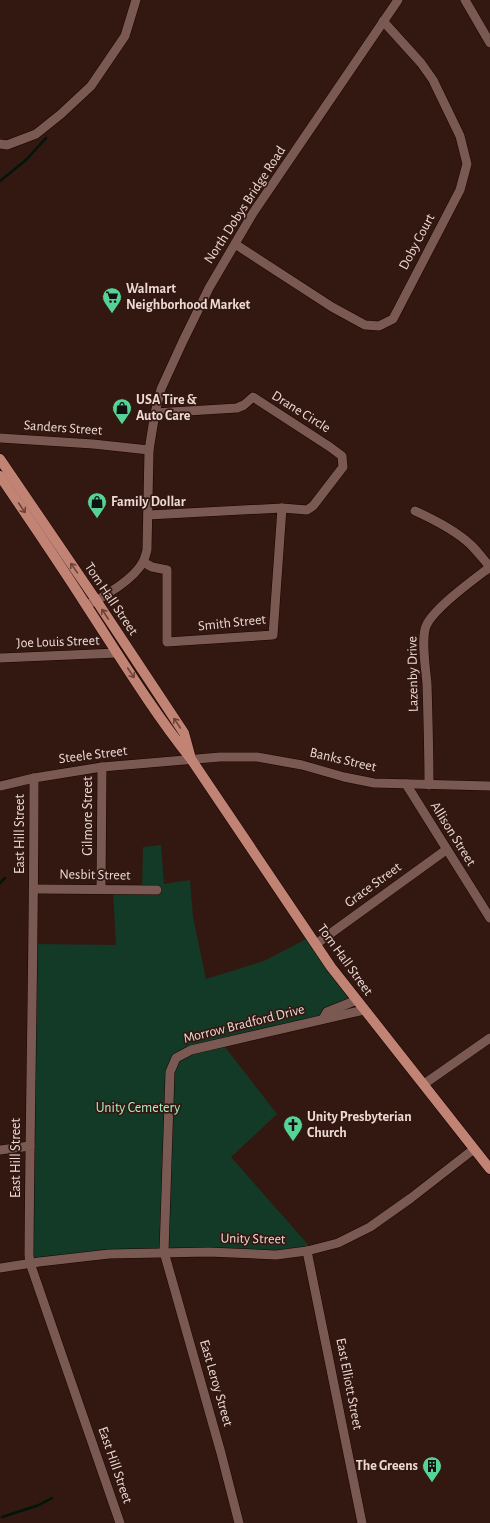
<svg xmlns="http://www.w3.org/2000/svg" width="490" height="1523" font-family="'Alegreya Sans',sans-serif">
<style>
.green{fill:#133a27}
.lines{fill:none;stroke-linecap:round;stroke-linejoin:round}
.stream{stroke:#00160a;stroke-width:2.5}
.minor-casing{stroke:#1a0301;stroke-width:10}
.major-casing{stroke:#1a0301;stroke-width:11}
.minor{stroke:#7a5952;stroke-width:9}
.major{stroke:#c18374;stroke-width:10}
.oneway{stroke:#6c4339}
.labels{text-anchor:middle;dominant-baseline:central;stroke-width:3.5;stroke-linejoin:round;paint-order:stroke}
.street-label{font-size:14px;fill:#eddad5;stroke:#331812}
.poi-label{font-size:14px;font-weight:bold;fill:#eddad5;stroke:#331812;text-anchor:start}
.park-label{font-size:14px;fill:#a4f3c6;stroke:#331812}
</style>
<rect width="100%" height="100%" fill="#331812"/>
<path class="green" d="M 161,845 L 164,884 L 190,880 L 193,917 L 206,979 L 264,961 L 308,938 L 354,1000 L 322,1018 L 221,1042 L 277,1114 L 231,1157 L 311,1248 L 300,1251 L 211,1250 L 32,1261 L 34,944 L 116,945 L 113,891 L 142,891 L 143,847 Z"/>
<g class="lines">
<g class="stream">
<path d="M 0,181 L 26,160 L 46,138"/>
<path d="M 0,883 L 5,878"/>
<path d="M 2,1517 L 39,1505 L 52,1498"/>
</g>
<g class="minor-casing">
<g id="minor">
<path d="M 465,0 L 490,43"/>
<path d="M 0,144 L 7,145 L 36,134 L 61,114 L 91,86 L 125,36 L 136,0"/>
<path d="M 235,244 L 332,307 L 365,325 L 379,326 L 393,319 L 460,190 L 467,164 L 460,136 L 433,80 L 421,63 L 383,21"/>
<path d="M 0,438 L 93,444 L 149,450"/>
<path d="M 415,511 C 435,520 455,530 471,545 C 478,552 484,560 490,567"/>
<path d="M 148,515 L 282,508 L 307,510 L 313,506 L 343,467 L 342,456 L 330,447 L 253,397 L 244,405 L 237,408 L 155,413"/>
<path d="M 143,562 L 152,567 L 167,570 L 167,642 L 273,635 L 282,508"/>
<path d="M 87,605 C 104,597 134,579 143,562 C 145,558 146,554 147,550 L 149,450 L 155,413 L 161,389 L 183,341 L 209,288 L 253,213 L 398,0"/>
<path d="M 0,658 L 117,653"/>
<path d="M 34,778 C 34,937 30,1096 29,1255 L 30,1263 L 120,1523"/>
<path d="M 406,784 L 490,918"/>
<path d="M 429,785 C 429,752 428,718 427,684 C 426,670 420,636 427,624 C 437,606 473,580 490,567"/>
<path d="M 0,786 L 34,778 L 102,767 L 220,757 L 257,757 L 302,765 L 344,777 L 374,783 L 490,786"/>
<path d="M 34,889 L 157,890"/>
<path d="M 101,889 L 102,767"/>
<path d="M 316,944 L 446,850"/>
<path d="M 323,1019 L 327,1012 L 357,1000"/>
<path d="M 424,1084 L 490,1038"/>
<path d="M 0,1150 L 30,1146"/>
<path d="M 307,1251 L 362,1523"/>
<path d="M 0,1268 L 39,1262 L 109,1254 L 209,1252 L 276,1255 L 307,1251 L 338,1243 L 370,1227 L 411,1198 L 474,1149"/>
<path d="M 239,1523 L 221,1453 L 164,1252 L 170,1072 L 176,1058 L 191,1050 L 364,1010"/>
</g>
</g>
<g class="major-casing">
<g id="major">
<path d="M 0,459 L 96,600 L 184,733 L 190,755"/>
<path d="M 0,476 C 29,519 58,561 86,605 C 120,657 152,710 191,759 L 331,967 L 490,1169"/>
</g>
</g>
<use href="#minor" class="minor"/>
<use href="#major" class="major"/>
</g>
<defs><path id="oneway-shaft" d="M-6 0H5M1.5-3L5.5 0L1.5 3" fill="none" stroke-width="1.6" stroke-linecap="round" stroke-linejoin="round"/></defs>
<g class="oneway">
<use href="#oneway-shaft" transform="translate(22 508) rotate(56)"/>
<use href="#oneway-shaft" transform="translate(74 568) rotate(-125)"/>
<use href="#oneway-shaft" transform="translate(105 614) rotate(-123)"/>
<use href="#oneway-shaft" transform="translate(131 673) rotate(56)"/>
<use href="#oneway-shaft" transform="translate(177 723) rotate(-124)"/>
</g>
<defs>
<g id="supermarket-pin" transform="scale(1)"><path d="M0 17L-7.5 6A9.5 9.5 0 1 1 7.5 6Z" fill="#54d395" stroke="#331812"/><path d="M-6-5.5h2.5l.6 2H6L4.5 2H-2.5L-4.4-4H-6ZM-1.5 3.2a1.3 1.3 0 1 0 .1 0ZM3 3.2a1.3 1.3 0 1 0 .1 0Z" fill="#111"/></g>
<g id="shop-pin" transform="scale(1)"><path d="M0 17L-7.5 6A9.5 9.5 0 1 1 7.5 6Z" fill="#54d395" stroke="#331812"/><path d="M-5-2.5h2.3a2.7 3.5 0 0 1 5.4 0H5L5.5 6h-11ZM-1.5-2.5h3a1.5 2.3 0 0 0-3 0Z" fill="#111"/></g>
<g id="church-pin" transform="scale(1)"><path d="M0 17L-7.5 6A9.5 9.5 0 1 1 7.5 6Z" fill="#54d395" stroke="#331812"/><path d="M-1.2-6h2.4v3.5h3.3v2.4h-3.3V6h-2.4V-.1h-3.3v-2.4h3.3Z" fill="#111"/></g>
<g id="building-pin" transform="scale(1)"><path d="M0 17L-7.5 6A9.5 9.5 0 1 1 7.5 6Z" fill="#54d395" stroke="#331812"/><path d="M-4-6H4V6H1V3H-1V6H-4ZM-2.5-4.3h1.7v1.8h-1.7ZM.8-4.3h1.7v1.8H.8ZM-2.5-1h1.7V.8h-1.7ZM.8-1h1.7V.8H.8Z" fill="#111"/></g>
</defs>
<g fill-rule="evenodd">
<use href="#supermarket-pin" x="112" y="297"/>
<use href="#shop-pin" x="122" y="408"/>
<use href="#shop-pin" x="97" y="502"/>
<use href="#church-pin" x="293" y="1125"/>
<use href="#building-pin" x="432" y="1466"/>
</g>
<g class="labels">
<g class="street-label">
<text transform="translate(245 205) rotate(-57)">North Dobys Bridge Road</text>
<text transform="translate(417 242) rotate(-62)">Doby Court</text>
<text transform="translate(301 412) rotate(32)">Drane Circle</text>
<text transform="translate(63 428) rotate(4)">Sanders Street</text>
<text transform="translate(111 599) rotate(56)">Tom Hall Street</text>
<text transform="translate(232 623) rotate(-6)">Smith Street</text>
<text transform="translate(58 642) rotate(-2)">Joe Louis Street</text>
<text transform="translate(413 674) rotate(-91)">Lazenby Drive</text>
<text transform="translate(93 755) rotate(-7)">Steele Street</text>
<text transform="translate(343 760) rotate(13)">Banks Street</text>
<text transform="translate(88 816) rotate(-90)">Gilmore Street</text>
<text transform="translate(20 834) rotate(-90)">East Hill Street</text>
<text transform="translate(453 834) rotate(58)">Allison Street</text>
<text transform="translate(95 875) rotate(1)">Nesbit Street</text>
<text transform="translate(373 885) rotate(-36)">Grace Street</text>
<text transform="translate(345 960) rotate(54)">Tom Hall Street</text>
<text transform="translate(244 1024) rotate(-14)">Morrow Bradford Drive</text>
<text transform="translate(16 1158) rotate(-90)">East Hill Street</text>
<text transform="translate(253 1239) rotate(1)">Unity Street</text>
<text transform="translate(216 1383) rotate(74)">East Leroy Street</text>
<text transform="translate(349 1384) rotate(79)">East Elliott Street</text>
<text transform="translate(115 1465) rotate(71)">East Hill Street</text>
</g>
<g class="poi-label">
<text x="126" y="289">Walmart<tspan x="126" dy="16">Neighborhood Market</tspan></text>
<text x="136" y="400">USA Tire &amp;<tspan x="136" dy="16">Auto Care</tspan></text>
<text x="111" y="502">Family Dollar</text>
<text x="307" y="1117">Unity Presbyterian<tspan x="307" dy="16">Church</tspan></text>
<text x="418" y="1466" text-anchor="end">The Greens</text>
</g>
<g class="park-label">
<text x="138" y="1108">Unity Cemetery</text>
</g>
</g>
</svg>
